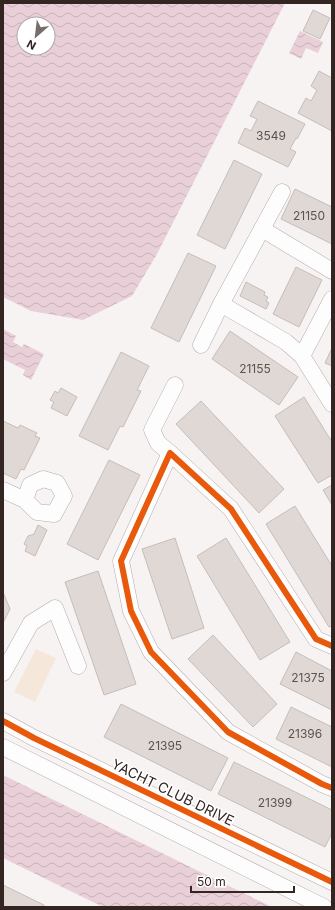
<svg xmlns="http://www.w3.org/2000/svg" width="335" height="910" font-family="Inter,sans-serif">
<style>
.garden{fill:#f6e7db}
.water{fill:url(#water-waves);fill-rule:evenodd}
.building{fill:#e0d8d4;stroke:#c5bdba}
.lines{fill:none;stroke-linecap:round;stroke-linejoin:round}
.minor-casing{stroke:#b5acab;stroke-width:17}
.minor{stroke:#fefdfd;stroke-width:16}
.cycleway-casing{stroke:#fff;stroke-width:8}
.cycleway{stroke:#e8590c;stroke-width:6}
.labels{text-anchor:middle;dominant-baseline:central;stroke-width:3;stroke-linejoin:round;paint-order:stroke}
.number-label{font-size:12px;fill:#5e524e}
.street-label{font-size:14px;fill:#322522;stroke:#fff}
</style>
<defs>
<pattern id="water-waves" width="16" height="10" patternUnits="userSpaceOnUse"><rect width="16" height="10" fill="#e9cfd8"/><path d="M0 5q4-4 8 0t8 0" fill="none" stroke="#c8b2b9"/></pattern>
</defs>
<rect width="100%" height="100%" fill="#f8f3f3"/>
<path class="garden" d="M 36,649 L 56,658 L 35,702 L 14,692 Z"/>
<g class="water">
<path d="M 3,3 L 285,3 L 157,254 L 132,296 L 83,320 L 31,311 L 3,297 ZM 24,24 L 48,24 L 48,48 L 24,48 Z"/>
<path d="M 300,31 L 323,42 L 318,53 L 306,48 L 301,59 L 289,53 Z"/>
<path d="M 3,329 L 16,336 L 13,342 L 22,347 L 24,344 L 44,354 L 31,380 L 23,375 L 25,370 L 3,359 Z"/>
<path d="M 3,775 L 272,907 L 103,907 L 3,858 Z"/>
</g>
<g class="building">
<path d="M 313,10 L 330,18 L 320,39 L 303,31 Z"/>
<path d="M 319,71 L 332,78 L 332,131 L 298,113 L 306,98 L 311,101 L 317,90 L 311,86 Z"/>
<path d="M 258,101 L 305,124 L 297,139 L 296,138 L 290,149 L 296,152 L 288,167 L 238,143 L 245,128 L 251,131 L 257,119 L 250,116 Z"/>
<path d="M 234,160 L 262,174 L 225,249 L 197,235 Z"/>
<path d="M 295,189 L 332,207 L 332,244 L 281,219 Z"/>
<path d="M 188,253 L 216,266 L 179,342 L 151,328 Z"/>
<path d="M 296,267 L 322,280 L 299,327 L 273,314 Z"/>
<path d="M 246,282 L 265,292 L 264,295 L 268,297 L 266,301 L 269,303 L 266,309 L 240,296 Z"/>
<path d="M 230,331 L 298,377 L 279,405 L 212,359 Z"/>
<path d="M 332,348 L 332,366 L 325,363 Z"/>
<path d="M 121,352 L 149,366 L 137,390 L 141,391 L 123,427 L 120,426 L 108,450 L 79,436 Z"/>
<path d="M 61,388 L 77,397 L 67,416 L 51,408 L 54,402 L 50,400 L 55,391 L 58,393 Z"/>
<path d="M 304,397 L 332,442 L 332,475 L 318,483 L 275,416 Z"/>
<path d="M 201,401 L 284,489 L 259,513 L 176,424 Z"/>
<path d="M 3,421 L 18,428 L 20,425 L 37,433 L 35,436 L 40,438 L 24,470 L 21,469 L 16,479 L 3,473 Z"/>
<path d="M 109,460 L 140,475 L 98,560 L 67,544 Z"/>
<path d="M 332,485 L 332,505 L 323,490 Z"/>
<path d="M 295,506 L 332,566 L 332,626 L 329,627 L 266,524 Z"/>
<path d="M 38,525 L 47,530 L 35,556 L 25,551 L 27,546 L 24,544 L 28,536 L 34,534 Z"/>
<path d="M 175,538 L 204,628 L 172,639 L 142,549 Z"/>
<path d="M 226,538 L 290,642 L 260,660 L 197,556 Z"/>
<path d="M 98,571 L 136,684 L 104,695 L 65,582 Z"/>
<path d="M 3,592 L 10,609 L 3,623 Z"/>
<path d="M 213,635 L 277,704 L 253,727 L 188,659 Z"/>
<path d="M 296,652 L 332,671 L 332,710 L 280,684 Z"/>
<path d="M 121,704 L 228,758 L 211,791 L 104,737 Z"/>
<path d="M 291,707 L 332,727 L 332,767 L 276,739 Z"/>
<path d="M 234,762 L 332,810 L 332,833 L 325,847 L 218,794 Z"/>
<path d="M 3,885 L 44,905 L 43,907 L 3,907 Z"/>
</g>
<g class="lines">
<g class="minor-casing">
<g id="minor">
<path d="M 262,229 L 332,271"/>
<path d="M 221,304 L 286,342 L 302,356 L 332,404"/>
<path d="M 201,345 L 221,304 L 282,192"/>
<path d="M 302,356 L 332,299"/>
<path d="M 170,453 L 158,443 L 152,430 L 175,385"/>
<path d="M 3,490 L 25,500 L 37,512 L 54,514 L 64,496 L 57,483 L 43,479 L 30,485 L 25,500"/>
<path d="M 332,646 L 316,639 L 231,509 L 170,453 L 121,561 L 131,611 L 151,652 L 228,732 L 322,784 L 332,788"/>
<path d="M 3,673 L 31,623 L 55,608 L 78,666"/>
<path d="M 3,721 L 34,738 L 332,882"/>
<path d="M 3,747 L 324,907"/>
</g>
</g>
<use href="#minor" class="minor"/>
<g class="cycleway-casing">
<g id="cycleway">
<path d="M 332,646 L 316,639 L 231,509 L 170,453 L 121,561 L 131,611 L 151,652 L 228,732 L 322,784 L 332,788"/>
<path d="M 3,721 L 34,738 L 332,882"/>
</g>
</g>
<use href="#cycleway" class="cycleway"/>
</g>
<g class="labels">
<g class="number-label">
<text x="271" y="135">3549</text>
<text x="309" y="215">21150</text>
<text x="255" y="368">21155</text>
<text x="308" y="677">21375</text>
<text x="305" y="733">21396</text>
<text x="165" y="745">21395</text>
<text x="275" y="802">21399</text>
</g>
<g class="street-label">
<text transform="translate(173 792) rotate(26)">YACHT CLUB DRIVE</text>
</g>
</g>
<rect width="335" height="910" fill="none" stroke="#322522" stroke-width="8"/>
<g transform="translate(36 36) rotate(208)"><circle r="19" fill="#ffffff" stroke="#ada8a7"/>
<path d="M0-3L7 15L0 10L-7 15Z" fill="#776d6b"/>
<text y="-6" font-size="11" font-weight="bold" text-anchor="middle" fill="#322522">N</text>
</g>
<path d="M191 886v6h103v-6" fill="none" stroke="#322522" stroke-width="2"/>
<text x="197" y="886" font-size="12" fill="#322522" stroke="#ffffff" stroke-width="3" paint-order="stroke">50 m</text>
</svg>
